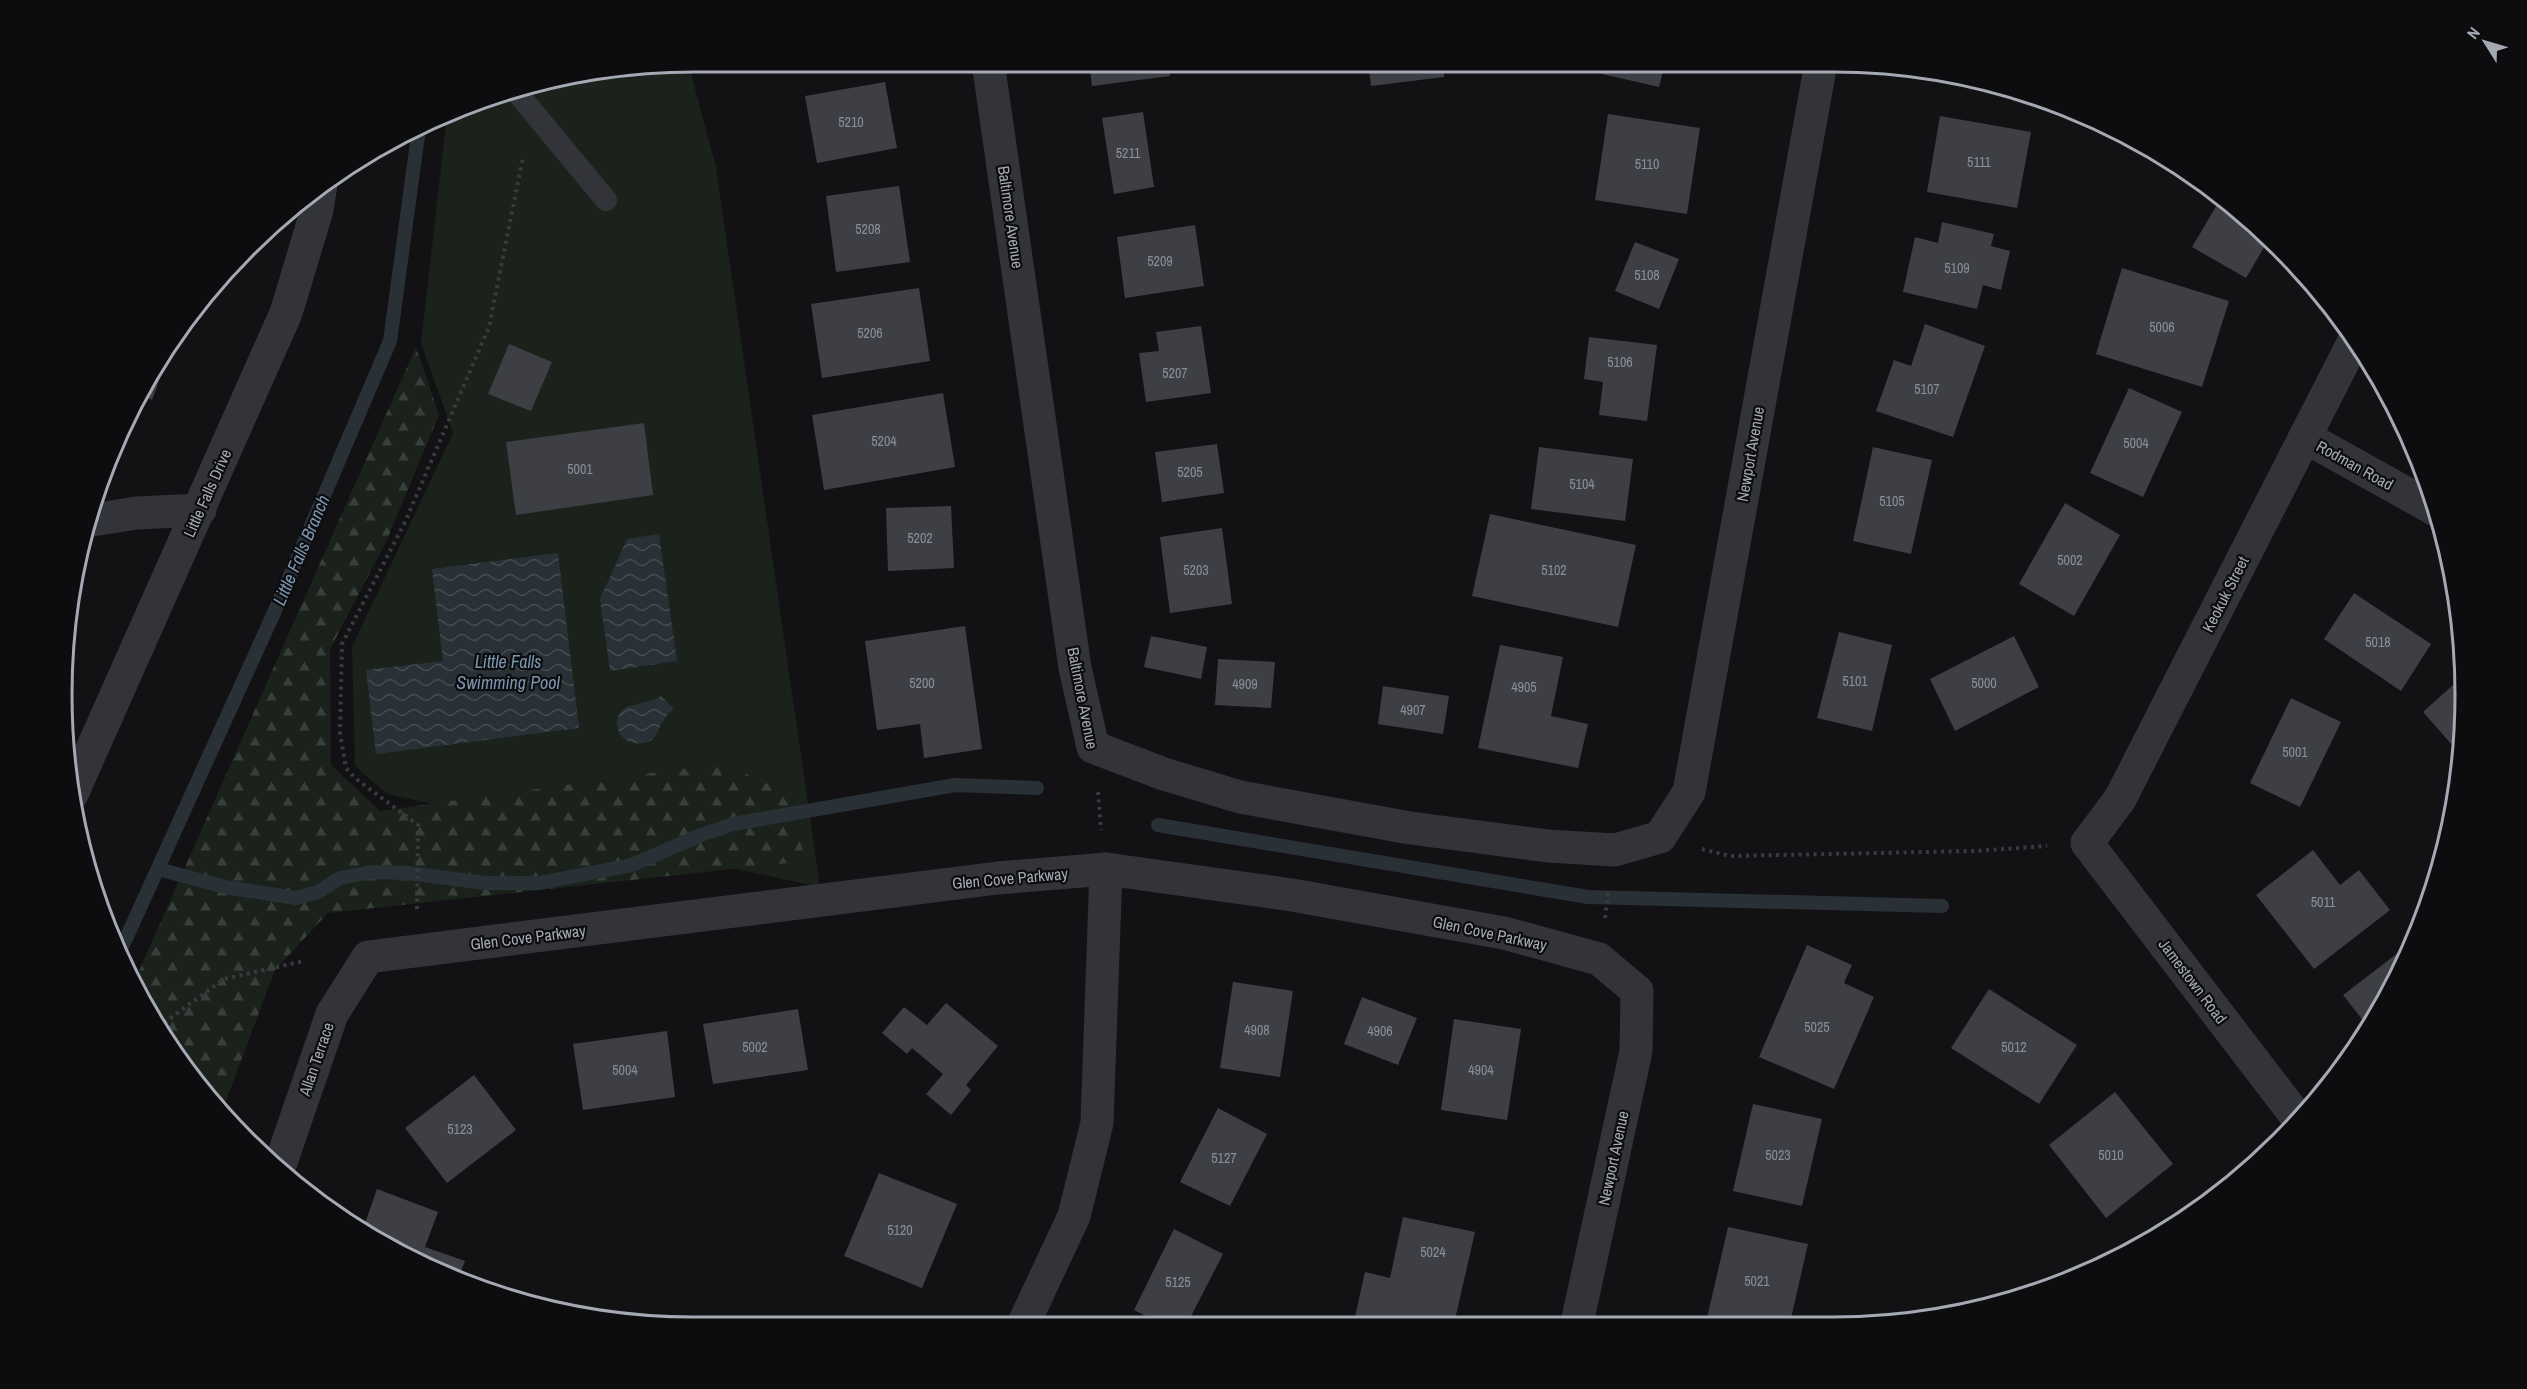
<svg xmlns="http://www.w3.org/2000/svg" width="2527" height="1389" font-family="'Archivo Narrow',sans-serif">
<style>
.green{fill:#1a221b}
.forest{fill:url(#forest-firs)}
.water{fill:url(#water-waves)}
.lines{fill:none;stroke-linecap:round;stroke-linejoin:round}
.stream{stroke:#293137;stroke-width:14}
.building{fill:#3e3f44}
.path{stroke:#393b40;stroke-width:4;stroke-dasharray:3 4.5;stroke-linecap:butt}
.lane{stroke:#333439;stroke-width:22}
.street{stroke:#333439;stroke-width:33}
.labels{text-anchor:middle;dominant-baseline:central;stroke-width:4.5;stroke-linejoin:round;paint-order:stroke}
.number-label{font-size:14px;fill:#8a8e98}
.street-label{font-size:16px;fill:#a4a9b4;stroke:#0d0d0f}
.water-label{font-size:18px;font-style:italic;fill:#7a96b0;stroke:#0d0d0f}
.rim{fill:none;stroke:#a4a9b4;stroke-width:3}
</style>
<defs>
<pattern id="forest-firs" width="22" height="20" patternUnits="userSpaceOnUse" patternTransform="scale(1.5)"><rect width="22" height="20" fill="#1a221b"/><path d="M5 1l3.5 6h-7zM16 11l3.5 6h-7z" fill="#383f3a"/></pattern>
<pattern id="water-waves" width="16" height="10" patternUnits="userSpaceOnUse" patternTransform="scale(1.5)"><rect width="16" height="10" fill="#293137"/><path d="M0 5q4-4 8 0t8 0" fill="none" stroke="#454c52"/></pattern>
</defs>
<rect width="100%" height="100%" fill="#121214"/>
<path class="green" d="M 688,62 L 716,167 L 820,887 L 387,794 L 355,766 L 352,647 L 453,433 L 421,343 L 447,115 L 491,95 L 571,74 Z"/>
<path class="forest" d="M 416,347 L 439,415 L 386,542 L 330,649 L 331,765 L 380,811 L 723,763 L 785,792 L 806,861 L 328,913 L 275,970 L 221,1114 L 168,1046 L 134,982 Z"/>
<g class="water">
<path d="M 659,534 L 677,661 L 610,671 L 600,599 L 627,539 Z"/>
<path d="M 558,553 L 579,728 L 376,754 L 366,670 L 443,661 L 432,569 Z"/>
<path d="M 661,696 L 674,709 C 659,718 660,736 650,741 C 631,750 609,733 620,713 C 626,702 649,705 661,696 Z"/>
</g>
<g class="lines">
<g class="stream">
<path d="M 1158,825 L 1588,897 L 1942,906"/>
<path d="M 158,869 L 225,887 L 296,898 L 318,892 L 340,878 L 371,872 L 408,873 L 485,883 L 539,883 L 632,865 L 701,835 L 733,824 L 955,785 L 1037,788"/>
<path d="M 119,954 L 273,615 L 390,341 L 419,128"/>
</g>
</g>
<g class="building">
<path d="M 1089,62 L 1168,62 L 1170,76 L 1092,86 Z"/>
<path d="M 1368,62 L 1444,62 L 1444,77 L 1371,86 Z"/>
<path d="M 1499,62 L 1533,62 L 1534,64 L 1501,70 Z"/>
<path d="M 1605,63 L 1665,63 L 1659,87 L 1602,74 Z"/>
<path d="M 885,82 L 897,148 L 817,163 L 805,96 Z"/>
<path d="M 1143,112 L 1154,187 L 1114,194 L 1102,118 Z"/>
<path d="M 1608,114 L 1700,128 L 1687,214 L 1595,200 Z"/>
<path d="M 1940,116 L 2031,132 L 2017,208 L 1927,192 Z"/>
<path d="M 899,186 L 910,262 L 836,272 L 826,196 Z"/>
<path d="M 2221,198 L 2250,218 L 2269,239 L 2246,278 L 2192,247 Z"/>
<path d="M 1942,222 L 1994,234 L 1991,246 L 2010,251 L 2001,290 L 1983,285 L 1977,309 L 1903,292 L 1915,237 L 1938,243 Z"/>
<path d="M 1195,225 L 1204,286 L 1125,298 L 1117,237 Z"/>
<path d="M 1635,242 L 1679,259 L 1659,309 L 1615,291 Z"/>
<path d="M 2122,268 L 2229,301 L 2202,387 L 2096,354 Z"/>
<path d="M 919,288 L 930,361 L 822,378 L 811,304 Z"/>
<path d="M 1925,324 L 1985,346 L 1953,437 L 1876,411 L 1894,360 L 1911,366 Z"/>
<path d="M 1201,326 L 1211,393 L 1146,402 L 1139,353 L 1159,351 L 1156,332 Z"/>
<path d="M 176,334 L 152,400 L 140,395 L 168,343 Z"/>
<path d="M 1589,337 L 1657,345 L 1647,421 L 1599,415 L 1603,382 L 1584,379 Z"/>
<path d="M 509,344 L 552,362 L 531,411 L 488,394 Z"/>
<path d="M 2129,388 L 2182,412 L 2143,497 L 2090,473 Z"/>
<path d="M 943,393 L 955,467 L 824,490 L 812,415 Z"/>
<path d="M 644,423 L 653,495 L 516,515 L 506,442 Z"/>
<path d="M 1217,444 L 1224,493 L 1162,502 L 1155,452 Z"/>
<path d="M 1539,447 L 1633,459 L 1625,521 L 1531,509 Z"/>
<path d="M 1873,447 L 1932,460 L 1911,554 L 1853,541 Z"/>
<path d="M 2065,503 L 2120,535 L 2074,616 L 2019,584 Z"/>
<path d="M 951,506 L 954,568 L 888,571 L 886,508 Z"/>
<path d="M 1490,514 L 1636,545 L 1618,627 L 1472,596 Z"/>
<path d="M 1222,528 L 1232,604 L 1170,613 L 1160,537 Z"/>
<path d="M 2354,593 L 2431,644 L 2401,691 L 2324,639 Z"/>
<path d="M 965,626 L 982,749 L 924,758 L 920,724 L 877,730 L 865,641 Z"/>
<path d="M 1839,632 L 1892,645 L 1872,731 L 1817,718 Z"/>
<path d="M 1151,636 L 1207,647 L 1201,679 L 1144,667 Z"/>
<path d="M 2014,636 L 2039,687 L 1955,731 L 1930,679 Z"/>
<path d="M 1500,645 L 1563,657 L 1551,716 L 1588,724 L 1578,768 L 1478,748 Z"/>
<path d="M 1218,659 L 1275,662 L 1271,708 L 1215,705 Z"/>
<path d="M 2463,676 L 2461,755 L 2423,712 Z"/>
<path d="M 1383,686 L 1449,696 L 1443,734 L 1378,724 Z"/>
<path d="M 2291,698 L 2341,722 L 2300,807 L 2250,783 Z"/>
<path d="M 2313,850 L 2340,885 L 2359,870 L 2390,910 L 2314,969 L 2256,895 Z"/>
<path d="M 1807,945 L 1852,965 L 1844,983 L 1874,997 L 1834,1089 L 1759,1057 Z"/>
<path d="M 2407,946 L 2409,949 L 2381,1011 L 2369,1028 L 2343,995 Z"/>
<path d="M 1233,982 L 1293,991 L 1280,1077 L 1220,1068 Z"/>
<path d="M 1989,989 L 2077,1045 L 2039,1104 L 1951,1048 Z"/>
<path d="M 1362,997 L 1417,1018 L 1398,1065 L 1344,1044 Z"/>
<path d="M 946,1003 L 998,1046 L 966,1085 L 971,1090 L 951,1115 L 926,1094 L 943,1074 L 912,1048 L 907,1054 L 882,1033 L 904,1007 L 927,1025 Z"/>
<path d="M 798,1009 L 808,1070 L 713,1084 L 703,1024 Z"/>
<path d="M 1454,1019 L 1521,1029 L 1507,1120 L 1441,1110 Z"/>
<path d="M 667,1031 L 675,1097 L 583,1110 L 573,1044 Z"/>
<path d="M 474,1075 L 516,1130 L 447,1183 L 405,1128 Z"/>
<path d="M 2115,1092 L 2173,1164 L 2106,1218 L 2049,1145 Z"/>
<path d="M 1753,1104 L 1822,1119 L 1802,1206 L 1733,1191 Z"/>
<path d="M 1218,1108 L 1267,1134 L 1230,1206 L 1180,1182 Z"/>
<path d="M 879,1173 L 957,1204 L 922,1288 L 844,1256 Z"/>
<path d="M 377,1189 L 438,1212 L 425,1247 L 465,1261 L 459,1276 L 378,1243 L 362,1232 Z"/>
<path d="M 2196,1199 L 2201,1206 L 2184,1221 L 2149,1238 Z"/>
<path d="M 1403,1217 L 1475,1232 L 1454,1324 L 1388,1324 L 1355,1317 L 1365,1272 L 1390,1278 Z"/>
<path d="M 1728,1227 L 1808,1244 L 1790,1323 L 1729,1323 L 1707,1318 Z"/>
<path d="M 1174,1229 L 1223,1254 L 1187,1324 L 1163,1325 L 1134,1310 Z"/>
</g>
<g class="lines">
<g class="path">
<path d="M 1098,792 L 1101,830"/>
<path d="M 1702,849 L 1730,856 L 1974,851 L 2047,846"/>
<path d="M 417,909 L 418,825 L 355,778 L 346,768 L 340,733 L 342,644 L 405,522 L 489,327 L 523,157"/>
<path d="M 1605,918 L 1609,890"/>
<path d="M 158,1027 L 224,979 L 304,961"/>
</g>
<path class="lane" d="M 514,89 L 606,200"/>
<g class="street">
<path d="M 988,62 L 1075,668 L 1093,747 L 1164,774 L 1240,797 L 1410,828 L 1548,846 L 1615,850 L 1660,837 L 1689,792 L 1821,63"/>
<path d="M 2305,437 L 2436,510"/>
<path d="M 86,521 L 136,513 L 200,510"/>
<path d="M 72,794 L 286,313 L 317,210 L 321,184"/>
<path d="M 2299,1120 L 2087,843 L 2120,799 L 2354,341"/>
<path d="M 279,1168 L 332,1014 L 368,957 L 998,878 L 1106,869 L 1292,895 L 1504,933 L 1599,959 L 1637,991 L 1636,1051 L 1577,1323"/>
<path d="M 1023,1325 L 1074,1216 L 1097,1123 L 1106,869"/>
</g>
</g>
<g class="labels">
<g class="number-label">
<text x="851" y="122">5210</text>
<text x="1128" y="153">5211</text>
<text x="1979" y="162">5111</text>
<text x="1647" y="164">5110</text>
<text x="868" y="229">5208</text>
<text x="1160" y="261">5209</text>
<text x="1957" y="268">5109</text>
<text x="1647" y="275">5108</text>
<text x="2162" y="327">5006</text>
<text x="870" y="333">5206</text>
<text x="1620" y="362">5106</text>
<text x="1175" y="373">5207</text>
<text x="1927" y="389">5107</text>
<text x="884" y="441">5204</text>
<text x="2136" y="443">5004</text>
<text x="580" y="469">5001</text>
<text x="1190" y="472">5205</text>
<text x="1582" y="484">5104</text>
<text x="1892" y="501">5105</text>
<text x="920" y="538">5202</text>
<text x="2070" y="560">5002</text>
<text x="1196" y="570">5203</text>
<text x="1554" y="570">5102</text>
<text x="2378" y="642">5018</text>
<text x="1855" y="681">5101</text>
<text x="922" y="683">5200</text>
<text x="1984" y="683">5000</text>
<text x="1245" y="684">4909</text>
<text x="1524" y="687">4905</text>
<text x="1413" y="710">4907</text>
<text x="2295" y="752">5001</text>
<text x="2323" y="902">5011</text>
<text x="1817" y="1027">5025</text>
<text x="1257" y="1030">4908</text>
<text x="1380" y="1031">4906</text>
<text x="755" y="1047">5002</text>
<text x="2014" y="1047">5012</text>
<text x="625" y="1070">5004</text>
<text x="1481" y="1070">4904</text>
<text x="460" y="1129">5123</text>
<text x="1778" y="1155">5023</text>
<text x="2111" y="1155">5010</text>
<text x="1224" y="1158">5127</text>
<text x="900" y="1230">5120</text>
<text x="1433" y="1252">5024</text>
<text x="1757" y="1281">5021</text>
<text x="1178" y="1282">5125</text>
</g>
<g class="street-label">
<text transform="translate(1011 217) rotate(82)">Baltimore Avenue</text>
<text transform="translate(1750 454) rotate(-80)">Newport Avenue</text>
<text transform="translate(2355 465) rotate(29)">Rodman Road</text>
<text transform="translate(207 493) rotate(-66)">Little Falls Drive</text>
<text transform="translate(2225 594) rotate(-63)">Keokuk Street</text>
<text transform="translate(1083 698) rotate(79)">Baltimore Avenue</text>
<text transform="translate(1010 878) rotate(-5)">Glen Cove Parkway</text>
<text transform="translate(1490 933) rotate(12)">Glen Cove Parkway</text>
<text transform="translate(528 937) rotate(-7)">Glen Cove Parkway</text>
<text transform="translate(2193 981) rotate(53)">Jamestown Road</text>
<text transform="translate(316 1059) rotate(-71)">Allan Terrace</text>
<text transform="translate(1613 1158) rotate(-78)">Newport Avenue</text>
</g>
<g class="water-label">
<text transform="translate(301 550) rotate(-67)">Little Falls Branch</text>
<text x="508" y="661">Little Falls<tspan x="508" dy="21">Swimming Pool</tspan></text>
</g>
</g>
<path d="M0 0H2527V1389H0ZM694 72H1833A622 622 0 0 1 2455 694V695A622 622 0 0 1 1833 1317H694A622 622 0 0 1 72 695V694A622 622 0 0 1 694 72Z" fill="#0d0d0f" fill-rule="evenodd"/>
<path class="rim" d="M694 72H1833A622 622 0 0 1 2455 694V695A622 622 0 0 1 1833 1317H694A622 622 0 0 1 72 695V694A622 622 0 0 1 694 72Z"/>
<g transform="translate(2485 42) rotate(307)" stroke="#0d0d0f" stroke-width="4.5" paint-order="stroke">
<path d="M0-4.5L10 22L0 15L-10 22Z" fill="#a4a9b4"/>
<text y="-9" font-size="16" font-weight="bold" text-anchor="middle" fill="#a4a9b4">N</text>
</g>
</svg>
